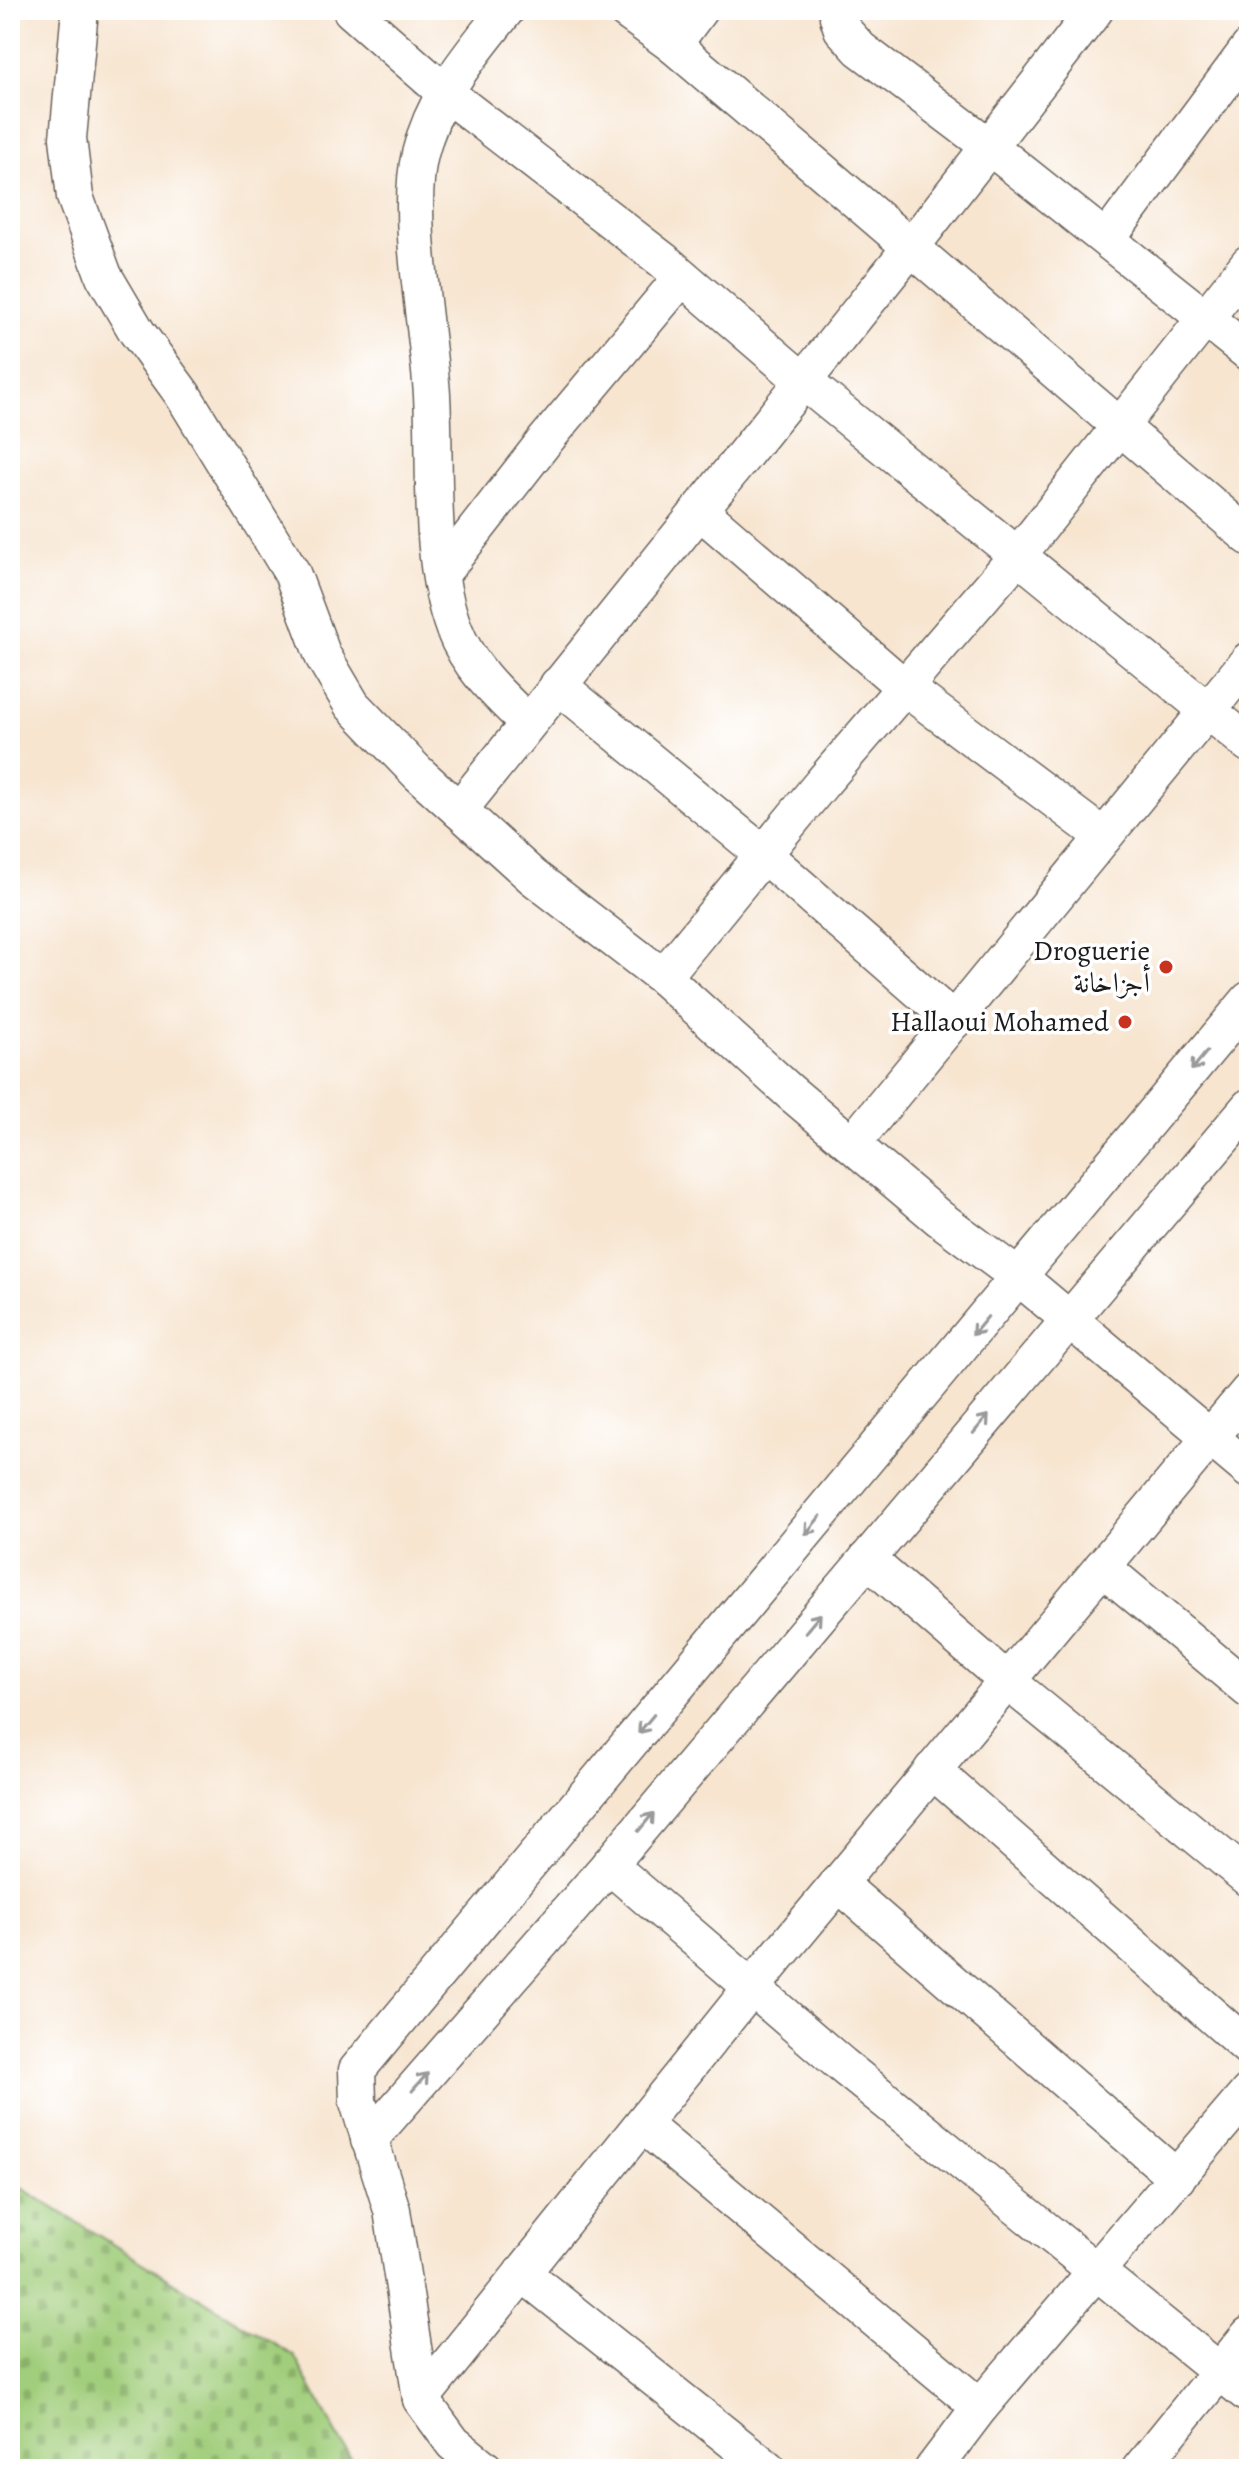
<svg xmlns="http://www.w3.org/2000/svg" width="1259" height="2479" font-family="Alegreya,Amiri,serif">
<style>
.cemetery{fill:url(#cemetery-stones);stroke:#5e754c;stroke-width:2}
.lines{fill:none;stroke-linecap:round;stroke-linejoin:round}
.minor-casing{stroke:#69625b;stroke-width:39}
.minor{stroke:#fff;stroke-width:36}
.oneway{stroke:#999}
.poi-dot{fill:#c8321e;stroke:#fff;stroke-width:3}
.labels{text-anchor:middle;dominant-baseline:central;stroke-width:7;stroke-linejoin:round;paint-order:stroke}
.poi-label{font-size:28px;fill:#1c1c1c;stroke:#fff;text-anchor:end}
</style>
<defs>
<pattern id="cemetery-stones" width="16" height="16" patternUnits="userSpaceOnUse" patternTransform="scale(2)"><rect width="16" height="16" fill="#a1ce7b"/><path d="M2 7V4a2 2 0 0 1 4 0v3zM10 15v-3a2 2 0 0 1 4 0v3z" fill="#8ab06a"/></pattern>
</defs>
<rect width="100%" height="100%" fill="#fff"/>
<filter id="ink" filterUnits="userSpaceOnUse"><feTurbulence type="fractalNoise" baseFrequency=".0125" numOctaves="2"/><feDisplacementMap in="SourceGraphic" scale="16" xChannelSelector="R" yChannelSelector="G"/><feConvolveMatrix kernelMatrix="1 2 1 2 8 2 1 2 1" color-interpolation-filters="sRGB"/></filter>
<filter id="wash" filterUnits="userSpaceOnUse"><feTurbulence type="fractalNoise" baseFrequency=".006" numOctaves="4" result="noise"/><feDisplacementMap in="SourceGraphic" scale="32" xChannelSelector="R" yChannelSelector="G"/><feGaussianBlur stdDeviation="1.8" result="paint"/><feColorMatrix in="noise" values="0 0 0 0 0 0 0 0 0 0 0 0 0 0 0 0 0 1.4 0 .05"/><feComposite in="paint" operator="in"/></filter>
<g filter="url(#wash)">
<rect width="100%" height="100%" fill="#f7e5d0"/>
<path class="cemetery" d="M 10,2181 L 294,2356 L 356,2469 L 10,2469 Z"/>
</g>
<g filter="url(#ink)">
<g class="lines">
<g class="minor-casing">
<g id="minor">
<path d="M 80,10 L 68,138 L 75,197 L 104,276 L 137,332 L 183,395 L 292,573 L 323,656 L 352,705 L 418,773 L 533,877 L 663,977 L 790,1092 L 939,1218 L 1020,1278 L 1249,1470"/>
<path d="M 351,10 L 443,91 L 664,261 L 802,380 L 1249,744"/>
<path d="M 506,10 C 470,56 434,96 420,154 C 405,214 428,329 432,395 C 436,468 428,561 454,629 C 469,668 499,695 528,723"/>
<path d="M 625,10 L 673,45 L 816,166 L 1249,537"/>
<path d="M 840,10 L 838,17 L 842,29 L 860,49 L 990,147 L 1249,353"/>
<path d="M 673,45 L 699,10"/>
<path d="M 1107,239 L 1249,48"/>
<path d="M 699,510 L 904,687 L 1104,837"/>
<path d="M 441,574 L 544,442 L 682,277"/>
<path d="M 558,685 L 763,854 L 954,1021"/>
<path d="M 459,810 L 911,247 L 1095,10"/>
<path d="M 663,977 L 822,783 L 1019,554 L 1249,263"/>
<path d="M 852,1144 L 1249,660"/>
<path d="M 867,1559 L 1006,1680 L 1249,1879"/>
<path d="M 1102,1567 L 1249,1690"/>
<path d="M 932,1770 L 1249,2048"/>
<path d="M 609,1865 L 842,2065 L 1249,2395"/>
<path d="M 838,1883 L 1177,2178"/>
<path d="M 643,2125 L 980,2407"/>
<path d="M 369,2140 L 609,1865 L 1249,1107"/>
<path d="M 522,2273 L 768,2469"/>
<path d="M 421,2399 L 752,1987 L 1249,1391"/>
<path d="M 485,2469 L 453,2443 L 421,2399 L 392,2210 L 358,2102 L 357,2070 L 1249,1000"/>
<path d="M 933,2469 L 980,2407 L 1249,2092"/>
<path d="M 1140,2469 L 1249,2335"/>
</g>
</g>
<use href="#minor" class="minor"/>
</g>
<defs><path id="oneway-shaft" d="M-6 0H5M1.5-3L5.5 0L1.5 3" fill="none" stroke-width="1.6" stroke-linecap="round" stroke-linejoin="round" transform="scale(2)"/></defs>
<g class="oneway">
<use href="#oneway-shaft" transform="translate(1199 1061) rotate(130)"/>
<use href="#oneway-shaft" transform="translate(980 1326) rotate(130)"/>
<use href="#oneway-shaft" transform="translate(981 1424) rotate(-50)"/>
<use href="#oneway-shaft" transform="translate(813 1525) rotate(130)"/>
<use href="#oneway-shaft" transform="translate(813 1623) rotate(-50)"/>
<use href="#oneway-shaft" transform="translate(646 1724) rotate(130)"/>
<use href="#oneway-shaft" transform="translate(646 1822) rotate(-50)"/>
<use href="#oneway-shaft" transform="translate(420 2082) rotate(-49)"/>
</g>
</g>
<g class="poi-dot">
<circle cx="1166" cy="967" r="8"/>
<circle cx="1125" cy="1022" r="8"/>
</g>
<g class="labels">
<g class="poi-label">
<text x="1150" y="951">Droguerie<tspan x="1150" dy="32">أجزاخانة</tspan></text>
<text x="1109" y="1022">Hallaoui Mohamed</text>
</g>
</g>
<rect width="1259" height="2479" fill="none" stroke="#fff" stroke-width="40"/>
</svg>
